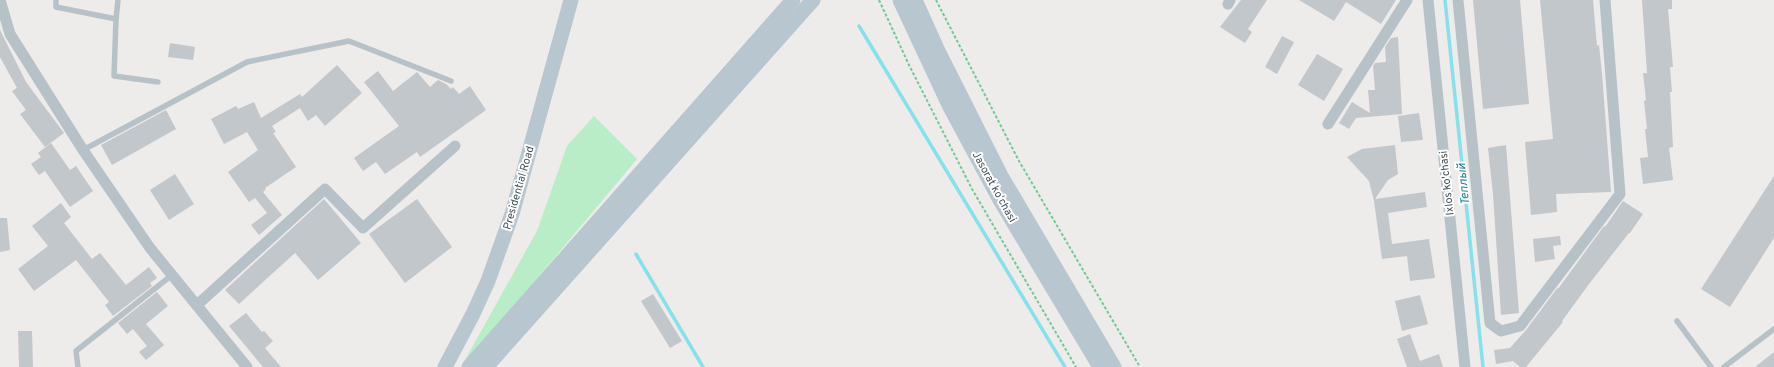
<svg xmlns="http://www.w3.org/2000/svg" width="1774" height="367" font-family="Overpass,sans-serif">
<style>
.green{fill:#b8edc7}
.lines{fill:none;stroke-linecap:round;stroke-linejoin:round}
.stream{stroke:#85e1ea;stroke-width:3.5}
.building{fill:#c2c7cb}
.path{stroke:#71ca94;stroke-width:2;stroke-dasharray:3 2;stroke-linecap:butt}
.lane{stroke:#b6c2c8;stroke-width:5.5}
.street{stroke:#b6c2c8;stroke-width:11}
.secondary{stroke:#b8c6d0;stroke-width:15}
.labels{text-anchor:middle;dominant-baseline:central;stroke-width:4;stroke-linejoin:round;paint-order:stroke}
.street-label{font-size:11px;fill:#445158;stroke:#fff}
.water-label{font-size:12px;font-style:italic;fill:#0e808c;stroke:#fff}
</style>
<rect width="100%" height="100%" fill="#eeebeb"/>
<path class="green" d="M 594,116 L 637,159 L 479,348 L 461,367 L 537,231 L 567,146 Z"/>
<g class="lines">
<g class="stream">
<path d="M 1445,0 L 1483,367"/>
<path d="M 859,26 L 1065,367"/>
<path d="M 636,254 L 703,367"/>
</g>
</g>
<g class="building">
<path d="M 1241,0 L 1267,0 L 1248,29 L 1252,32 L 1245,43 L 1220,27 Z"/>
<path d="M 1299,0 L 1396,0 L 1381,24 L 1346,2 L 1334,21 Z"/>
<path d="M 1473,0 L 1520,0 L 1529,104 L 1483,109 Z"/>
<path d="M 1540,0 L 1593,0 L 1597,46 L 1599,45 L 1602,73 L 1611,192 L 1556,194 L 1557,212 L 1531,215 L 1525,142 L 1553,139 Z"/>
<path d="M 1642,0 L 1672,0 L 1672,9 L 1668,9 L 1673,67 L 1670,67 L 1672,92 L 1670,92 L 1673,147 L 1669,148 L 1673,180 L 1643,184 L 1640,158 L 1648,157 L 1645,129 L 1647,129 L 1644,101 L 1646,100 L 1643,73 L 1647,73 Z"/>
<path d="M 0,30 L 26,82 L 64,133 L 45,147 L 20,114 L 26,110 L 12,91 L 17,88 L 0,57 Z"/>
<path d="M 1282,36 L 1294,42 L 1277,74 L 1265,67 Z"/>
<path d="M 1398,37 L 1402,114 L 1356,118 L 1349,129 L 1339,123 L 1352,102 L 1370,113 L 1368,90 L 1375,90 L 1373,66 L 1375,63 L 1386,62 L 1385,47 L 1391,38 Z"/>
<path d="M 170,43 L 195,47 L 193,60 L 168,57 Z"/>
<path d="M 1317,54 L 1343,69 L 1324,101 L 1298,85 Z"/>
<path d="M 337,65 L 362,93 L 325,126 L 316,115 L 308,121 L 300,108 L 272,126 L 276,132 L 273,133 L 296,167 L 265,188 L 266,189 L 263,192 L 282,215 L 259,235 L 251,225 L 267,213 L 255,198 L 249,202 L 228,172 L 258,150 L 247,132 L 224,144 L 211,119 L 236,106 L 238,109 L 254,102 L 261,118 L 300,94 L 302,97 Z"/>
<path d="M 378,71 L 393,91 L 417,72 L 430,87 L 438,80 L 446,84 L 451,89 L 453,87 L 459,94 L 470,86 L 486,110 L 420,157 L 417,152 L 385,174 L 376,162 L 363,171 L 354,158 L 399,126 L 364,82 Z"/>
<path d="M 166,110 L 176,129 L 112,165 L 101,145 Z"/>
<path d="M 1419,113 L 1423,140 L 1401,142 L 1398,116 Z"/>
<path d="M 51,143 L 70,170 L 76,166 L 93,191 L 70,207 L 45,171 L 39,175 L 31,164 L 41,157 L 38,153 Z"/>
<path d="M 1395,145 L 1398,174 L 1388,180 L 1375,199 L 1425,192 L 1427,207 L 1388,213 L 1392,244 L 1429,239 L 1435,278 L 1410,281 L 1407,256 L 1382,259 L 1374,201 L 1369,181 L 1347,157 L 1362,149 Z"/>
<path d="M 1506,145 L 1519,313 L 1501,315 L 1493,194 L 1488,148 Z"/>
<path d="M 175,174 L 194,204 L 169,220 L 150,190 Z"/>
<path d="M 1774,176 L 1774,238 L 1730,307 L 1701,289 Z"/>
<path d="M 324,199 L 361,243 L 318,280 L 295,253 L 239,304 L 225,290 Z"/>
<path d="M 417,199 L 452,247 L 405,283 L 369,234 Z"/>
<path d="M 1623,201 L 1643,214 L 1630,233 L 1629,233 L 1589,284 L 1562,321 L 1563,322 L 1526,367 L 1520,367 L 1513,361 L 1496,364 L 1494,350 L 1510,348 L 1526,330 L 1558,287 L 1558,289 L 1604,226 L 1605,227 Z"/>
<path d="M 61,203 L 71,217 L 64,223 L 92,259 L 100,253 L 126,285 L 149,267 L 157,278 L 150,283 L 152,286 L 113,316 L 105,305 L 109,302 L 76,260 L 34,291 L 18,269 L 48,246 L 32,226 Z"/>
<path d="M 0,218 L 7,218 L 10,250 L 0,252 Z"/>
<path d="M 1560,236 L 1561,245 L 1553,246 L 1555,259 L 1535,262 L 1533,239 Z"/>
<path d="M 157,292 L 168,306 L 146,324 L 164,345 L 146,360 L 139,352 L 147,346 L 133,329 L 127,334 L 118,323 Z"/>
<path d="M 653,294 L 682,341 L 670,348 L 641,301 Z"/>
<path d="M 1420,295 L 1428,324 L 1402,331 L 1395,301 Z"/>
<path d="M 246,313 L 262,332 L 264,331 L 273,341 L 265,348 L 281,367 L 263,367 L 229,326 Z"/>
<path d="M 18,331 L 32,331 L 33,367 L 19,367 Z"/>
<path d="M 1410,334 L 1420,361 L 1439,354 L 1443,367 L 1407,367 L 1397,339 Z"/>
<path d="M 1774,352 L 1774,367 L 1755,367 Z"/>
</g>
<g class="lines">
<g class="path">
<path d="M 879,0 L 909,65 L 972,189 L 1076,367"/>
<path d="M 936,0 L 1019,161 L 1140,367"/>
</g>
<g class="lane">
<path d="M 56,0 L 56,7 L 116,19 L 114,76 L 158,82"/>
<path d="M 116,19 L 118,0"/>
<path d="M 83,150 L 247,62 L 349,41 L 451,81"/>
<path d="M 1677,321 L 1711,367"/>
<path d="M 78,367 L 76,351 L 172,275"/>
<path d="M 1724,367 L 1774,329"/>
</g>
<g class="street">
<path d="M 0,0 L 10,34 L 83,150 L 150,248 L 247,367"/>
<path d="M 1428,0 L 1465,367"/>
<path d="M 1458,0 L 1490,323 L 1501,331 L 1520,326 L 1620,194 L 1605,0"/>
<path d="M 1228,4 L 1230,0"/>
<path d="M 1328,124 L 1407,0"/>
<path d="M 197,305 L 325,189 L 363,228 L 455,146"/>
</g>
<g class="secondary">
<path d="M 900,0 L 950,107 L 1000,200 L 1100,367"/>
<path d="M 915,0 L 938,51 L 1001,176 L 1114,367"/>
<path d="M 445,367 L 473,314 L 488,281 L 512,214 L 571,0"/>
<path d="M 469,367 L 793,0"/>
<path d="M 486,367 L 813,0"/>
</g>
</g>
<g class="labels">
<g class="street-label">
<text transform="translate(1447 183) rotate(-96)">Ixlos ko'chasi</text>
<text transform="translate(994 187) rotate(61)">Jasorat koʻchasi</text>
<text transform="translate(519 188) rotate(-74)">Presidential Road</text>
</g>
<g class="water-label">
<text transform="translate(1464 184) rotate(-96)">Теплый</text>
</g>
</g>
</svg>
